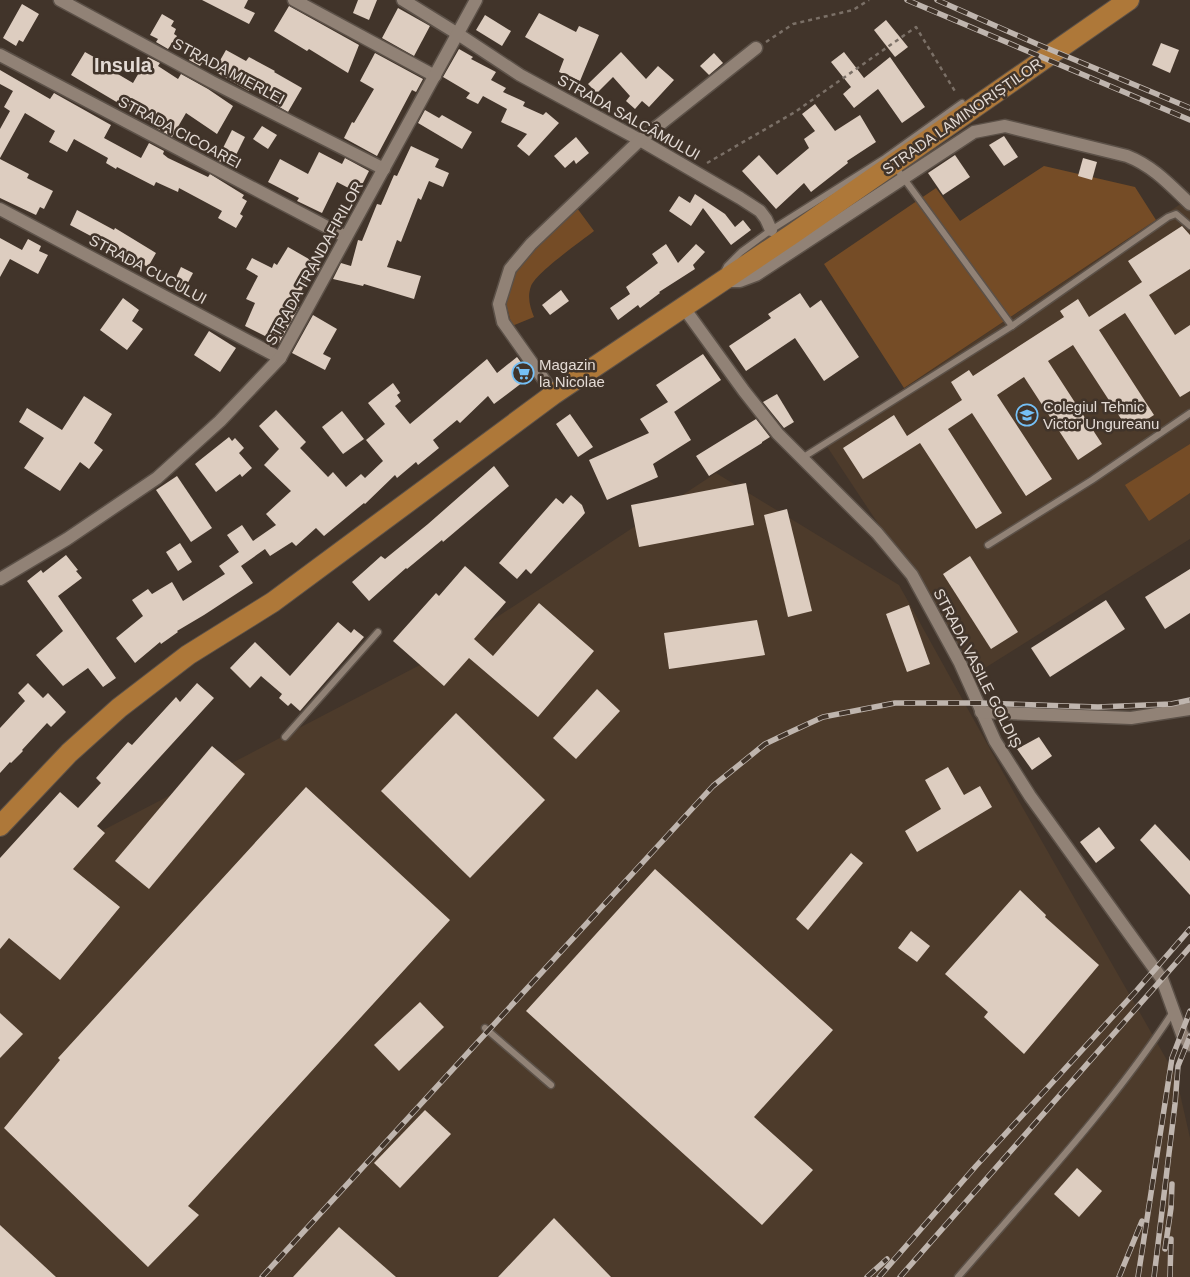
<svg xmlns="http://www.w3.org/2000/svg" width="1190" height="1277" font-family="Helvetica,sans-serif">
<style>
.built{fill:#4d3b2b}
.green{fill:#754c26}
.building{fill:#ddcdc0}
.lines{fill:none;stroke-linecap:round;stroke-linejoin:round}
.lane-casing{stroke:#5c5148;stroke-width:9}
.street-casing{stroke:#5c5148;stroke-width:15}
.primary-casing{stroke:#5c5148;stroke-width:22}
.path{stroke:#7b7067;stroke-width:2.5;stroke-dasharray:4 4;stroke-linecap:butt}
.lane{stroke:#918276;stroke-width:6}
.street{stroke:#918276;stroke-width:12}
.primary{stroke:#ae7839;stroke-width:20}
.rail-casing{stroke:#bfb5ae;stroke-width:5.5}
.rail{stroke:#41342a;stroke-width:4;stroke-dasharray:11;stroke-linecap:butt}
.labels{text-anchor:middle;dominant-baseline:central;stroke-width:5;stroke-linejoin:round;paint-order:stroke}
.street-label{font-size:15px;fill:#e3dad4;stroke:#41342a}
.poi-label{font-size:15px;fill:#e3dad4;stroke:#41342a;text-anchor:start}
.district-label{font-size:20px;font-weight:bold;fill:#e3dad4;stroke:#41342a}
</style>
<rect width="100%" height="100%" fill="#41342a"/>
<g class="built">
<path d="M 1185,201 L 1190,207 L 1190,539 L 977,673 L 824,442 Z"/>
<path d="M 716,473 L 899,585 L 1020,803 L 1176,1076 L 1190,1138 L 1190,1277 L 0,1277 L 0,884 L 441,654 Z"/>
</g>
<g class="green">
<path d="M 1044,166 L 1135,187 L 1156,220 L 904,388 L 824,264 L 936,188 L 960,221 Z"/>
<path d="M 577,208 L 594,231 C 580,242 537,272 531,286 C 527,297 530,307 534,317 L 512,326 L 505,300 L 513,277 L 525,258 Z"/>
<path d="M 1190,444 L 1190,493 L 1149,521 L 1125,485 Z"/>
</g>
<g class="building">
<path d="M 202,0 L 248,0 L 244,8 L 255,13 L 249,24 Z"/>
<path d="M 358,0 L 377,0 L 369,20 L 353,13 Z"/>
<path d="M 22,4 L 39,14 L 23,42 L 19,40 L 16,46 L 3,38 Z"/>
<path d="M 289,6 L 359,45 L 348,73 L 309,49 L 307,51 L 274,31 Z"/>
<path d="M 398,8 L 430,26 L 414,56 L 382,38 Z"/>
<path d="M 539,13 L 576,32 L 579,26 L 599,35 L 580,81 L 559,72 L 564,59 L 525,37 Z"/>
<path d="M 162,14 L 174,21 L 171,26 L 176,29 L 174,34 L 177,36 L 168,49 L 156,42 L 158,39 L 150,35 Z"/>
<path d="M 485,15 L 511,31 L 502,46 L 476,30 Z"/>
<path d="M 886,20 L 908,47 L 895,57 L 874,30 Z"/>
<path d="M 1161,43 L 1179,50 L 1170,73 L 1152,65 Z"/>
<path d="M 195,49 L 207,55 L 200,66 L 189,60 Z"/>
<path d="M 459,49 L 473,57 L 471,59 L 496,72 L 491,80 L 506,88 L 503,92 L 525,102 L 523,106 L 543,115 L 546,112 L 559,123 L 529,156 L 517,146 L 527,134 L 501,122 L 507,109 L 483,96 L 478,104 L 466,98 L 470,93 L 443,77 Z"/>
<path d="M 226,50 L 246,61 L 249,57 L 275,71 L 274,72 L 302,88 L 288,112 L 276,105 L 281,97 L 253,82 L 249,91 L 214,71 Z"/>
<path d="M 85,52 L 101,61 L 99,63 L 133,83 L 148,57 L 160,63 L 158,66 L 178,79 L 181,74 L 208,89 L 233,106 L 217,134 L 186,113 L 172,137 L 151,125 L 152,123 L 71,75 Z"/>
<path d="M 621,52 L 646,79 L 658,66 L 674,80 L 649,107 L 642,101 L 635,109 L 626,101 L 630,96 L 613,77 L 597,93 L 588,84 Z"/>
<path d="M 844,52 L 864,78 L 890,57 L 925,107 L 902,123 L 878,89 L 854,108 L 843,94 L 851,87 L 831,62 Z"/>
<path d="M 375,53 L 423,79 L 416,92 L 412,90 L 377,156 L 344,138 L 352,122 L 354,123 L 374,89 L 360,81 Z"/>
<path d="M 714,53 L 723,63 L 709,75 L 700,66 Z"/>
<path d="M 0,70 L 50,99 L 54,93 L 111,125 L 104,138 L 141,158 L 149,143 L 164,151 L 163,154 L 168,158 L 208,177 L 210,174 L 244,195 L 242,198 L 247,201 L 240,214 L 243,216 L 236,228 L 218,218 L 222,211 L 179,188 L 178,192 L 156,182 L 154,186 L 117,167 L 116,169 L 106,163 L 108,158 L 74,139 L 67,152 L 49,142 L 55,131 L 25,113 L 0,158 L 0,129 L 10,111 L 4,107 L 13,91 L 0,84 Z"/>
<path d="M 815,104 L 835,131 L 860,115 L 876,142 L 847,161 L 848,163 L 811,192 L 804,183 L 776,209 L 742,171 L 759,155 L 777,175 L 809,148 L 804,139 L 815,131 L 802,114 Z"/>
<path d="M 425,110 L 439,118 L 442,115 L 472,132 L 462,149 L 418,123 Z"/>
<path d="M 262,126 L 277,135 L 268,149 L 253,139 Z"/>
<path d="M 232,130 L 245,137 L 230,167 L 217,160 Z"/>
<path d="M 1004,136 L 1018,157 L 1004,166 L 989,145 Z"/>
<path d="M 576,137 L 589,153 L 576,164 L 574,160 L 565,168 L 554,156 Z"/>
<path d="M 411,146 L 439,159 L 435,167 L 449,173 L 443,187 L 429,181 L 421,200 L 418,198 L 401,242 L 397,240 L 387,267 L 421,276 L 414,299 L 364,284 L 363,286 L 333,279 L 341,263 L 351,266 L 358,240 L 362,241 L 377,204 L 381,205 L 394,175 L 397,176 Z"/>
<path d="M 319,152 L 342,164 L 345,158 L 369,171 L 358,193 L 337,182 L 322,213 L 297,201 L 299,198 L 268,182 L 280,159 L 308,174 Z"/>
<path d="M 955,155 L 970,177 L 943,195 L 928,173 Z"/>
<path d="M 1083,158 L 1097,162 L 1092,180 L 1078,176 Z"/>
<path d="M 0,159 L 29,174 L 27,178 L 53,191 L 44,209 L 40,207 L 36,215 L 0,198 Z"/>
<path d="M 695,194 L 725,214 L 735,227 L 743,220 L 751,230 L 731,245 L 703,208 L 691,226 L 669,211 L 679,196 L 690,203 Z"/>
<path d="M 77,210 L 114,230 L 115,228 L 156,253 L 148,267 L 142,264 L 141,266 L 105,246 L 106,244 L 70,225 Z"/>
<path d="M 1182,226 L 1190,235 L 1190,269 L 1149,295 L 1175,335 L 1190,325 L 1190,391 L 1180,397 L 1125,313 L 1099,330 L 1154,415 L 1129,431 L 1073,345 L 1048,361 L 1102,444 L 1078,460 L 1024,377 L 997,395 L 1052,479 L 1026,496 L 972,413 L 948,429 L 1002,513 L 976,529 L 920,443 L 863,479 L 843,448 L 894,415 L 907,436 L 962,400 L 951,382 L 969,370 L 973,376 L 1064,317 L 1060,311 L 1078,299 L 1089,317 L 1142,282 L 1128,261 Z"/>
<path d="M 0,238 L 22,250 L 28,239 L 41,246 L 39,251 L 48,255 L 38,274 L 10,259 L 0,277 Z"/>
<path d="M 666,244 L 678,263 L 696,244 L 705,252 L 693,265 L 695,269 L 659,292 L 660,293 L 640,308 L 638,305 L 618,320 L 610,308 L 630,294 L 626,287 L 658,263 L 652,254 Z"/>
<path d="M 288,247 L 321,266 L 316,275 L 312,274 L 310,277 L 309,276 L 294,305 L 299,307 L 279,343 L 245,326 L 255,303 L 246,299 L 258,276 L 246,269 L 252,258 L 272,268 L 274,263 L 277,265 Z"/>
<path d="M 181,267 L 193,273 L 183,292 L 172,286 Z"/>
<path d="M 561,290 L 569,301 L 550,315 L 542,305 Z"/>
<path d="M 800,293 L 810,308 L 821,300 L 859,357 L 824,381 L 795,338 L 746,371 L 729,346 L 771,318 L 768,314 Z"/>
<path d="M 123,298 L 139,310 L 132,321 L 143,329 L 127,350 L 100,330 Z"/>
<path d="M 313,315 L 337,329 L 323,354 L 331,358 L 325,370 L 292,353 Z"/>
<path d="M 209,331 L 236,348 L 220,372 L 194,355 Z"/>
<path d="M 703,354 L 721,380 L 674,412 L 673,410 L 691,440 L 653,464 L 658,477 L 607,500 L 589,460 L 649,433 L 640,419 L 668,402 L 656,385 Z"/>
<path d="M 517,357 L 531,376 L 494,404 L 488,396 L 460,423 L 457,420 L 433,440 L 439,448 L 418,465 L 416,462 L 397,478 L 395,475 L 365,504 L 364,503 L 324,536 L 316,528 L 296,546 L 292,542 L 270,556 L 265,549 L 241,566 L 253,583 L 204,615 L 177,631 L 178,632 L 161,644 L 160,642 L 135,663 L 116,638 L 143,616 L 132,600 L 148,589 L 152,594 L 172,582 L 183,601 L 225,574 L 219,566 L 239,552 L 227,535 L 242,525 L 253,541 L 276,525 L 266,514 L 291,491 L 264,465 L 279,449 L 259,426 L 276,410 L 306,442 L 300,448 L 328,477 L 333,472 L 346,487 L 361,474 L 365,478 L 383,461 L 366,440 L 385,424 L 368,403 L 393,383 L 400,393 L 397,395 L 401,401 L 395,406 L 410,424 L 487,359 L 497,373 Z"/>
<path d="M 777,394 L 794,422 L 784,428 L 763,402 Z"/>
<path d="M 84,396 L 112,414 L 94,443 L 103,450 L 89,469 L 80,462 L 60,491 L 24,468 L 44,438 L 19,422 L 27,408 L 62,430 Z"/>
<path d="M 342,411 L 364,439 L 343,454 L 322,427 Z"/>
<path d="M 570,414 L 593,447 L 578,457 L 556,424 Z"/>
<path d="M 756,419 L 770,437 L 762,442 L 762,443 L 709,476 L 696,456 Z"/>
<path d="M 229,437 L 232,441 L 235,438 L 244,448 L 239,453 L 252,468 L 242,477 L 240,474 L 216,492 L 195,464 Z"/>
<path d="M 494,466 L 509,486 L 443,542 L 442,540 L 407,569 L 406,568 L 369,601 L 352,582 L 381,556 L 385,559 L 428,524 Z"/>
<path d="M 177,476 L 212,528 L 191,542 L 156,490 Z"/>
<path d="M 746,483 L 754,525 L 639,547 L 631,505 Z"/>
<path d="M 571,495 L 582,505 L 585,513 L 531,574 L 526,569 L 517,579 L 499,563 L 556,498 L 563,504 Z"/>
<path d="M 787,509 L 812,611 L 788,617 L 764,515 Z"/>
<path d="M 180,543 L 192,562 L 178,571 L 166,552 Z"/>
<path d="M 66,555 L 78,570 L 76,571 L 82,578 L 58,596 L 116,678 L 103,687 L 88,668 L 63,686 L 36,655 L 63,631 L 27,581 L 41,570 L 43,573 Z"/>
<path d="M 970,556 L 1018,632 L 991,649 L 943,574 Z"/>
<path d="M 465,566 L 506,602 L 474,639 L 493,656 L 539,603 L 594,651 L 538,717 L 469,658 L 444,686 L 393,641 L 436,593 L 439,596 Z"/>
<path d="M 1190,569 L 1190,613 L 1165,629 L 1145,597 Z"/>
<path d="M 1106,600 L 1125,629 L 1050,677 L 1031,648 Z"/>
<path d="M 909,605 L 930,664 L 907,672 L 886,614 Z"/>
<path d="M 757,620 L 765,655 L 669,669 L 664,633 Z"/>
<path d="M 338,622 L 351,633 L 354,629 L 364,637 L 300,711 L 291,703 L 288,706 L 279,698 L 282,694 L 261,676 L 250,688 L 230,668 L 255,642 L 290,676 Z"/>
<path d="M 28,683 L 43,698 L 48,693 L 66,712 L 51,727 L 47,723 L 22,750 L 23,751 L 11,763 L 10,762 L 0,773 L 0,728 L 25,701 L 18,693 Z"/>
<path d="M 197,683 L 214,698 L 97,826 L 105,833 L 73,869 L 120,907 L 60,980 L 9,938 L 0,949 L 0,858 L 60,792 L 78,808 L 101,783 L 96,778 L 128,742 L 132,745 L 176,697 L 180,702 Z"/>
<path d="M 597,689 L 620,711 L 576,759 L 553,738 Z"/>
<path d="M 456,713 L 545,800 L 470,878 L 381,791 Z"/>
<path d="M 1039,737 L 1052,756 L 1032,770 L 1017,749 Z"/>
<path d="M 212,746 L 245,774 L 149,889 L 115,861 Z"/>
<path d="M 948,767 L 964,795 L 980,786 L 992,807 L 917,852 L 905,831 L 941,809 L 925,780 Z"/>
<path d="M 306,787 L 450,920 L 188,1206 L 199,1215 L 148,1267 L 4,1128 L 60,1060 L 58,1058 Z"/>
<path d="M 1155,824 L 1190,861 L 1190,895 L 1140,840 Z"/>
<path d="M 1099,827 L 1115,848 L 1096,863 L 1080,842 Z"/>
<path d="M 851,853 L 863,863 L 808,930 L 796,919 Z"/>
<path d="M 655,869 L 833,1030 L 754,1117 L 813,1170 L 762,1225 L 526,1011 Z"/>
<path d="M 1020,890 L 1046,915 L 1045,917 L 1099,965 L 1024,1054 L 984,1017 L 988,1012 L 945,974 Z"/>
<path d="M 911,931 L 930,946 L 917,962 L 898,948 Z"/>
<path d="M 420,1002 L 444,1027 L 399,1071 L 374,1045 Z"/>
<path d="M 0,1013 L 23,1034 L 0,1058 Z"/>
<path d="M 425,1110 L 451,1134 L 400,1188 L 374,1163 Z"/>
<path d="M 1077,1168 L 1102,1191 L 1079,1217 L 1054,1194 Z"/>
<path d="M 554,1218 L 611,1277 L 498,1277 Z"/>
<path d="M 0,1225 L 56,1277 L 0,1277 Z"/>
<path d="M 339,1227 L 396,1277 L 293,1277 Z"/>
</g>
<g class="lines">
<g class="lane-casing">
<g id="lane">
<path d="M 894,165 L 1012,326"/>
<path d="M 724,272 L 727,266 L 741,252 L 771,230 L 885,158 L 962,103"/>
<path d="M 802,458 L 1012,326 L 1168,217 L 1176,214 L 1190,226"/>
<path d="M 988,545 L 1092,480 L 1190,413"/>
<path d="M 285,737 L 378,632"/>
<path d="M 485,1028 L 551,1085"/>
<path d="M 958,1277 C 1032,1191 1111,1107 1173,1012"/>
</g>
</g>
<g class="street-casing">
<g id="street">
<path d="M 60,0 L 212,82 L 384,169"/>
<path d="M 294,0 L 435,76"/>
<path d="M 403,0 L 458,34 L 520,75 L 640,140 L 740,198 L 760,211 L 766,219 L 771,230"/>
<path d="M 0,55 L 346,237"/>
<path d="M 0,209 L 280,358"/>
<path d="M 725,281 L 740,281 L 756,275 L 974,132 L 1005,126 L 1127,156 C 1153,166 1170,185 1190,204"/>
<path d="M 684,308 L 744,391 L 778,434 L 877,533 L 912,575 L 960,663 L 995,741 L 1030,796 L 1162,979 L 1182,1034 L 1190,1045"/>
<path d="M 554,394 L 503,322 L 499,304 L 510,269 L 531,244 L 640,140 L 756,48"/>
<path d="M 0,579 L 67,539 L 157,478 L 220,421 L 280,358 L 476,0"/>
<path d="M 981,712 L 1131,718 L 1190,709"/>
</g>
</g>
<g class="primary-casing">
<path id="primary" d="M 0,826 L 69,753 L 119,708 L 188,655 L 273,602 L 554,394 L 794,233 L 1129,0"/>
</g>
<g class="path">
<path d="M 766,42 L 793,24 L 853,10 L 869,0"/>
<path d="M 707,163 L 795,112 L 916,27 L 956,93"/>
</g>
<use href="#lane" class="lane"/>
<use href="#street" class="street"/>
<use href="#primary" class="primary"/>
<g class="rail-casing">
<g id="rail">
<path d="M 907,0 L 1190,120"/>
<path d="M 937,0 L 1037,44 L 1190,108"/>
<path d="M 1165,1249 L 1171,1208 L 1172,1184"/>
<path d="M 262,1277 L 713,786 L 765,744 L 786,734 L 823,717 L 895,703 L 979,703 L 1098,707 L 1171,704 L 1190,700"/>
<path d="M 867,1277 L 887,1259"/>
<path d="M 879,1277 L 976,1166 L 1137,990 L 1190,929"/>
<path d="M 900,1277 L 1190,947"/>
<path d="M 1119,1277 L 1142,1221"/>
<path d="M 1138,1277 L 1172,1058 L 1190,1011"/>
<path d="M 1154,1277 L 1175,1104 L 1178,1066 L 1190,1036"/>
<path d="M 1170,1277 L 1171,1239"/>
</g>
</g>
<use href="#rail" class="rail"/>
</g>
<defs>
<g id="supermarket-ring" transform="scale(1.125)"><circle r="9.5" fill="#41342a" stroke="#75c0f6" stroke-width="1.5"/><path d="M-6-5.5h2.5l.6 2H6L4.5 2H-2.5L-4.4-4H-6ZM-1.5 3.2a1.3 1.3 0 1 0 .1 0ZM3 3.2a1.3 1.3 0 1 0 .1 0Z" fill="#75c0f6"/></g>
<g id="school-ring" transform="scale(1.125)"><circle r="9.5" fill="#41342a" stroke="#75c0f6" stroke-width="1.5"/><path d="M0-5L7-2L0 1L-7-2ZM-4 1L0 2.5L4 1V4Q0 6-4 4Z" fill="#75c0f6"/></g>
</defs>
<g fill-rule="evenodd">
<use href="#supermarket-ring" x="523" y="373"/>
<use href="#school-ring" x="1027" y="415"/>
</g>
<g class="labels">
<g class="street-label">
<text transform="translate(229 71) rotate(28)">STRADA MIERLEI</text>
<text transform="translate(962 116) rotate(-35)">STRADA LAMINORIȘTILOR</text>
<text transform="translate(629 117) rotate(29)">STRADA SALCÂMULUI</text>
<text transform="translate(180 132) rotate(28)">STRADA CICOAREI</text>
<text transform="translate(314 263) rotate(-61)">STRADA TRANDAFIRILOR</text>
<text transform="translate(148 269) rotate(28)">STRADA CUCULUI</text>
<text transform="translate(978 668) rotate(63)">STRADA VASILE GOLDIȘ</text>
</g>
<g class="poi-label">
<text x="539" y="364">Magazin<tspan x="539" dy="17">la Nicolae</tspan></text>
<text x="1043" y="406">Colegiul Tehnic<tspan x="1043" dy="17">Victor Ungureanu</tspan></text>
</g>
<g class="district-label">
<text x="123" y="65">Insula</text>
</g>
</g>
</svg>
